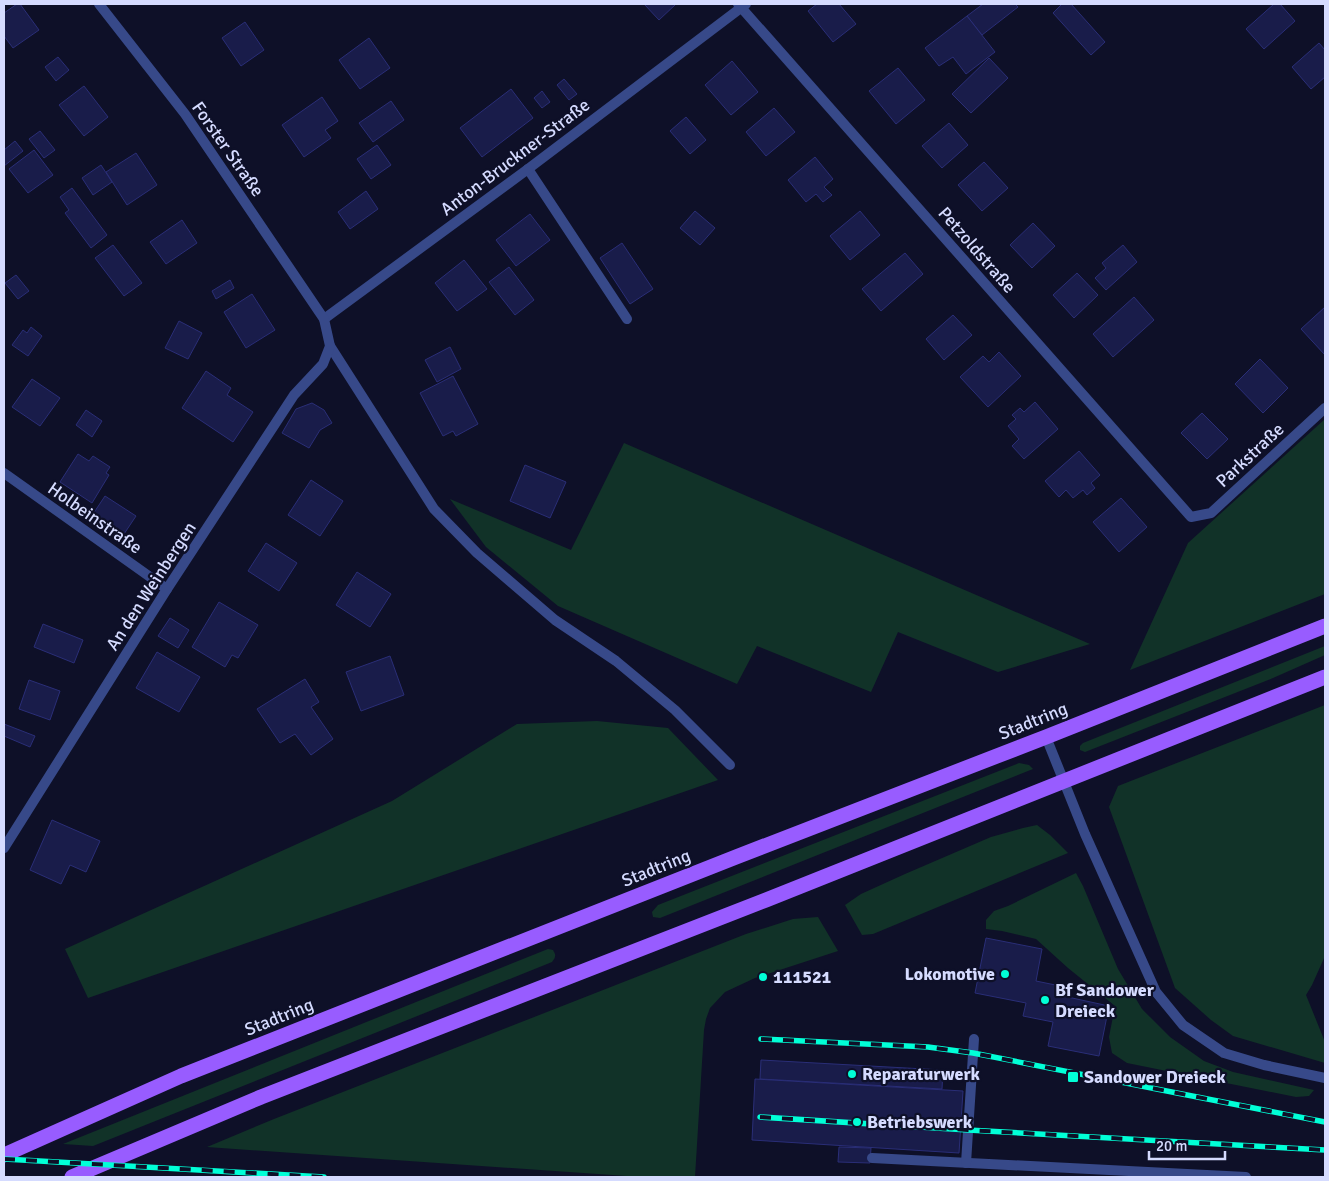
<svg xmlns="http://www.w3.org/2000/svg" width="1329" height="1181" font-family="Signika,sans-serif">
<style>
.green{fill:#113228}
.building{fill:#191c4a;stroke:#2a2e77}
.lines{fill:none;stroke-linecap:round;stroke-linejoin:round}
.service{stroke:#374989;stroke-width:10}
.minor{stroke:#374989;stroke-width:10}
.primary{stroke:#985cff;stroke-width:15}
.rail-casing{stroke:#01ffd7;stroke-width:5.5}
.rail{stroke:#0e1028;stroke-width:4;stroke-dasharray:11;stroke-linecap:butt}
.poi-dot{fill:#01ffd7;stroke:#0e1028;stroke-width:2}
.labels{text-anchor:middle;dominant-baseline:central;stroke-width:4.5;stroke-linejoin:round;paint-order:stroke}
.street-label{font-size:18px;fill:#d5dbff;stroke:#0e1028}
.poi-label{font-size:18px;font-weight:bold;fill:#d5dbff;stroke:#0e1028;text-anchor:start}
</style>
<rect width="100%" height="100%" fill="#0e1028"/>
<g class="green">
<path d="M 1325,419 L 1325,594 L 1130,670 L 1188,543 Z"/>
<path d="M 624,443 L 1090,644 L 998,672 L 898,632 L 871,692 L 757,646 L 737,684 L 558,606 L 486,547 L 450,499 L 571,550 Z"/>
<path d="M 1325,646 L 1325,655 L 1273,678 L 1085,752 L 1080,750 L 1080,746 L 1083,743 Z"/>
<path d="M 1325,705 L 1325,956 L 1312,985 L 1306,995 L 1325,1042 L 1325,1063 L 1233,1036 L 1211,1020 L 1175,988 L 1109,807 L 1118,786 Z"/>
<path d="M 597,721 L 668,728 L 718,780 L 88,998 L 65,949 L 392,801 L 517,724 Z"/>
<path d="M 1019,763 L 1029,765 L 1033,769 L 660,918 L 653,917 L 652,912 L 658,905 Z"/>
<path d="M 1037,825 L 1050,835 L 1068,853 L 873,934 L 862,935 L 845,905 L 861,894 L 905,874 L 991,837 L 1023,828 Z"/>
<path d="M 1076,873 L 1083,886 L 1118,969 L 1142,1009 L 1170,1037 L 1204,1061 L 1233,1072 L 1314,1090 L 1309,1096 L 1296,1097 L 1127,1063 L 1112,1053 L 1109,1037 L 1115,1006 L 1068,968 L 1036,939 L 1002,931 L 986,929 L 986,920 L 994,911 L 1008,906 Z"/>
<path d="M 818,917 L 838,951 L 755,978 L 725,992 L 710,1008 L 706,1019 L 704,1030 L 695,1177 L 641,1177 L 207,1147 L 274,1119 L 746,934 L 793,919 Z"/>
<path d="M 548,949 L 553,950 C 556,955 556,957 552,962 L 93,1146 L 63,1144 Z"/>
</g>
<g class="building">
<path d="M 17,4 L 20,4 L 39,30 L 13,48 L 4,36 L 4,13 Z"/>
<path d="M 644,4 L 676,4 L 659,20 Z"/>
<path d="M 817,4 L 839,4 L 856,24 L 833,42 L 808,11 Z"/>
<path d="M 983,4 L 1015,4 L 1018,7 L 982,35 L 967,16 Z"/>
<path d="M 1062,4 L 1071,4 L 1105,42 L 1091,55 L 1053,13 Z"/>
<path d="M 1274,4 L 1280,4 L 1295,21 L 1264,49 L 1246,29 Z"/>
<path d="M 967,16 L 995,52 L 966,74 L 953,57 L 939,66 L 925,48 Z"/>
<path d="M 245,22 L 264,50 L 241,66 L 222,38 Z"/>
<path d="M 369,38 L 390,68 L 360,89 L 339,60 Z"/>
<path d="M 1319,43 L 1325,50 L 1325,77 L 1311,89 L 1292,67 Z"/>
<path d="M 58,57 L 69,70 L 56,81 L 45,67 Z"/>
<path d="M 989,58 L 1008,78 L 971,113 L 952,94 Z"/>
<path d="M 732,61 L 758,92 L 731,115 L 705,85 Z"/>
<path d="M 898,68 L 925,100 L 896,124 L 869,91 Z"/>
<path d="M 564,79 L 577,94 L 569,100 L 557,85 Z"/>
<path d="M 84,86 L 108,117 L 84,136 L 59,105 Z"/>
<path d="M 511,89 L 533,118 L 482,157 L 460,128 Z"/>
<path d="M 542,91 L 550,102 L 542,108 L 534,98 Z"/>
<path d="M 322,97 L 338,121 L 325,130 L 331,138 L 304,157 L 282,125 Z"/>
<path d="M 391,101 L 404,120 L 373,142 L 359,123 Z"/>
<path d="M 774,108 L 795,132 L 766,156 L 746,132 Z"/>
<path d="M 686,117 L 706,140 L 690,154 L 670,131 Z"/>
<path d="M 949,123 L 968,145 L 942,168 L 922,146 Z"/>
<path d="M 40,131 L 55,150 L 44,158 L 29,139 Z"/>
<path d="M 15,141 L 23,151 L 4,166 L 4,150 Z"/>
<path d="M 377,145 L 391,165 L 371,179 L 357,159 Z"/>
<path d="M 34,150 L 53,175 L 28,193 L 9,169 Z"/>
<path d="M 136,153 L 157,185 L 127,205 L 106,172 Z"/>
<path d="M 815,157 L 833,179 L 824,187 L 832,195 L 823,202 L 816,194 L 806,202 L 788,180 Z"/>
<path d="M 984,162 L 1008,188 L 982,211 L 958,185 Z"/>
<path d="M 101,165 L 112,182 L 93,195 L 82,178 Z"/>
<path d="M 72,188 L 107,235 L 91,248 L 65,213 L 69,210 L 60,197 Z"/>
<path d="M 366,191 L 378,209 L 350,229 L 338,212 Z"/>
<path d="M 695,211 L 715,228 L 700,245 L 680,228 Z"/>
<path d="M 860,211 L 880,235 L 850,260 L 830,236 Z"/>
<path d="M 530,214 L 550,240 L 516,266 L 496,240 Z"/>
<path d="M 182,220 L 197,243 L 166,264 L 150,242 Z"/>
<path d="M 1033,223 L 1055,246 L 1032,268 L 1010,245 Z"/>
<path d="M 622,243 L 653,289 L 630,304 L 600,258 Z"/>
<path d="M 113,245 L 142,283 L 124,296 L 95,258 Z"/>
<path d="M 1123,245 L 1137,262 L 1106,290 L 1095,278 L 1106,268 L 1102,263 Z"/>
<path d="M 905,253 L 923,274 L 881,311 L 862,289 Z"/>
<path d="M 464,260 L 487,289 L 457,311 L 435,283 Z"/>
<path d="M 509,267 L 534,300 L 515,315 L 489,282 Z"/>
<path d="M 1077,273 L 1098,295 L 1074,318 L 1053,295 Z"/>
<path d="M 16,275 L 29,291 L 18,299 L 5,283 Z"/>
<path d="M 230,280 L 234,288 L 216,299 L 212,291 Z"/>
<path d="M 252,294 L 275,330 L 246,348 L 224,312 Z"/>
<path d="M 1134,297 L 1154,320 L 1113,357 L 1093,334 Z"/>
<path d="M 1325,307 L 1325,355 L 1301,329 Z"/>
<path d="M 953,315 L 972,335 L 944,360 L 926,339 Z"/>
<path d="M 179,321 L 202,333 L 188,359 L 165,348 Z"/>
<path d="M 31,327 L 42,336 L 28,356 L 12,345 L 23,330 L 27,333 Z"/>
<path d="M 450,347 L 461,369 L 437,382 L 425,360 Z"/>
<path d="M 999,352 L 1021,376 L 988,407 L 960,377 L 983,356 L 989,362 Z"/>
<path d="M 1260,359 L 1288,388 L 1263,413 L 1235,384 Z"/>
<path d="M 206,371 L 231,388 L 227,395 L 253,412 L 233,442 L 182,408 Z"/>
<path d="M 453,376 L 478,424 L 456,436 L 453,431 L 443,436 L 420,393 Z"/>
<path d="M 32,379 L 60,398 L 40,426 L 12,407 Z"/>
<path d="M 1035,402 L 1058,429 L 1024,459 L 1012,446 L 1019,439 L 1008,426 L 1016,419 L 1012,415 L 1020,408 L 1024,412 Z"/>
<path d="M 312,403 L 324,410 L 332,423 L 320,430 L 309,448 L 282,433 L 296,409 Z"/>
<path d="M 86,410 L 102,421 L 92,437 L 76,425 Z"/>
<path d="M 1202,413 L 1228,439 L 1207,459 L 1181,433 Z"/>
<path d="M 1079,451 L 1100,475 L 1091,483 L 1095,488 L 1087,495 L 1083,490 L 1073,498 L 1066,490 L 1059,497 L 1045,481 Z"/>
<path d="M 78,454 L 89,461 L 93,456 L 110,467 L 106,473 L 109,475 L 92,503 L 60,482 Z"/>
<path d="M 525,465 L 566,482 L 550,518 L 510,501 Z"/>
<path d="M 311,480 L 343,501 L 320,536 L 288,515 Z"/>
<path d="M 105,496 L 136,516 L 122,537 L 91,517 Z"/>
<path d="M 1121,498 L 1147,527 L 1119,552 L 1093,522 Z"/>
<path d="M 266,543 L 297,563 L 279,591 L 248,571 Z"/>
<path d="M 357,572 L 391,594 L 370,627 L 336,605 Z"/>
<path d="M 219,602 L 258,625 L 238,658 L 232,655 L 225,667 L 192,647 Z"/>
<path d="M 170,618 L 189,630 L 178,648 L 158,636 Z"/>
<path d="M 43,624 L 83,640 L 74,663 L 34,647 Z"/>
<path d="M 157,652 L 200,677 L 179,712 L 136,688 Z"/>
<path d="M 390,656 L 404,695 L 361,711 L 346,672 Z"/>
<path d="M 305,679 L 319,702 L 311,707 L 333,739 L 311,755 L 295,734 L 280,743 L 257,709 Z"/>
<path d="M 29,680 L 60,691 L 50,720 L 19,709 Z"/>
<path d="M 4,724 L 35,736 L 30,747 L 4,736 Z"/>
<path d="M 52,820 L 100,841 L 86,872 L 70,865 L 61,884 L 30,870 Z"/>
<path d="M 986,938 L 1042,949 L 1036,981 L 1065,987 L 1063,996 L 1109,1006 L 1099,1056 L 1048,1046 L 1053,1022 L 1023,1016 L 1026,1003 L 975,993 Z"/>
<path d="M 761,1060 L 943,1070 L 942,1089 L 760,1079 Z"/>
<path d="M 755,1079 L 963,1091 L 959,1153 L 752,1140 Z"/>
<path d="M 839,1147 L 871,1148 L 870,1163 L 838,1162 Z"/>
</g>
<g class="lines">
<g class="service">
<path d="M 528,169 L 627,319"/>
<path d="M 330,346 L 434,509 L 477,553 L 555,620 L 616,661 L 675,710 L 730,765"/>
<path d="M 1046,737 L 1085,834 L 1156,992 L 1183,1025 L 1224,1053 L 1264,1065 L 1325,1078"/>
<path d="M 872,1158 L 1246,1177"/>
<path d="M 966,1163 L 974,1039"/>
</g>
<g class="minor">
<path d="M 738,4 L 1191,517 L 1211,513 L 1325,408"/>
<path d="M 324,319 L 528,169 L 746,4"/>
<path d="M 4,473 L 167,589"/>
<path d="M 4,848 L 167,589 L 294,395 L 323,364 L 330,346 L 324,319 L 185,114 L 99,4"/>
</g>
<g class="primary">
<path d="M 4,1155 L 181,1076 L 736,857 L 1046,737 L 1325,626"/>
<path d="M 72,1177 L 261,1097 L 766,900 L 1325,677"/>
</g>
<g class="rail-casing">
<g id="rail">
<path d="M 761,1039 L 928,1047 L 973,1053 L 1325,1122"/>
<path d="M 760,1117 L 968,1130 L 1325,1150"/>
<path d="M 4,1159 L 324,1177"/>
</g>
</g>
<use href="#rail" class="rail"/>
</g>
<g class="poi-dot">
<circle cx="1005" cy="974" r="5"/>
<circle cx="763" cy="977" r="5"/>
<circle cx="1045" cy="1000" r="5"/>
<circle cx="852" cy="1074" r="5"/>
<rect x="1067" y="1071" width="12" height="12" rx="2.5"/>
<circle cx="857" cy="1122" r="5"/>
</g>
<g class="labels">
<g class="street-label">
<text transform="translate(228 149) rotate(55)">Forster Straße</text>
<text transform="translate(515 157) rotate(-37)">Anton-Bruckner-Straße</text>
<text transform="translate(977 250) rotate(49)">Petzoldstraße</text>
<text transform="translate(1250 455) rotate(-43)">Parkstraße</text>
<text transform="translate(95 518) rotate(35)">Holbeinstraße</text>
<text transform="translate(151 586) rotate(-57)">An den Weinbergen</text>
<text transform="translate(1033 721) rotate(-22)">Stadtring</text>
<text transform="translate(656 868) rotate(-22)">Stadtring</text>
<text transform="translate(279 1017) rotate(-22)">Stadtring</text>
</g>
<g class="poi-label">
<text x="995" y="974" text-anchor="end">Lokomotive</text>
<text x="773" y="977">111521</text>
<text x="1055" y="990">Bf Sandower<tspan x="1055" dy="21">Dreieck</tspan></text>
<text x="862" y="1074">Reparaturwerk</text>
<text x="1084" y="1077">Sandower Dreieck</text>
<text x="867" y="1122">Betriebswerk</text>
</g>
</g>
<rect width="1329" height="1181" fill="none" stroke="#d5dbff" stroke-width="10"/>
<path d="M1149 1151v8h76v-8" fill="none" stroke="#d5dbff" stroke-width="2.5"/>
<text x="1156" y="1151" font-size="15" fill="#d5dbff" stroke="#0e1028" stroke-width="4" paint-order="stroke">20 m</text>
</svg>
